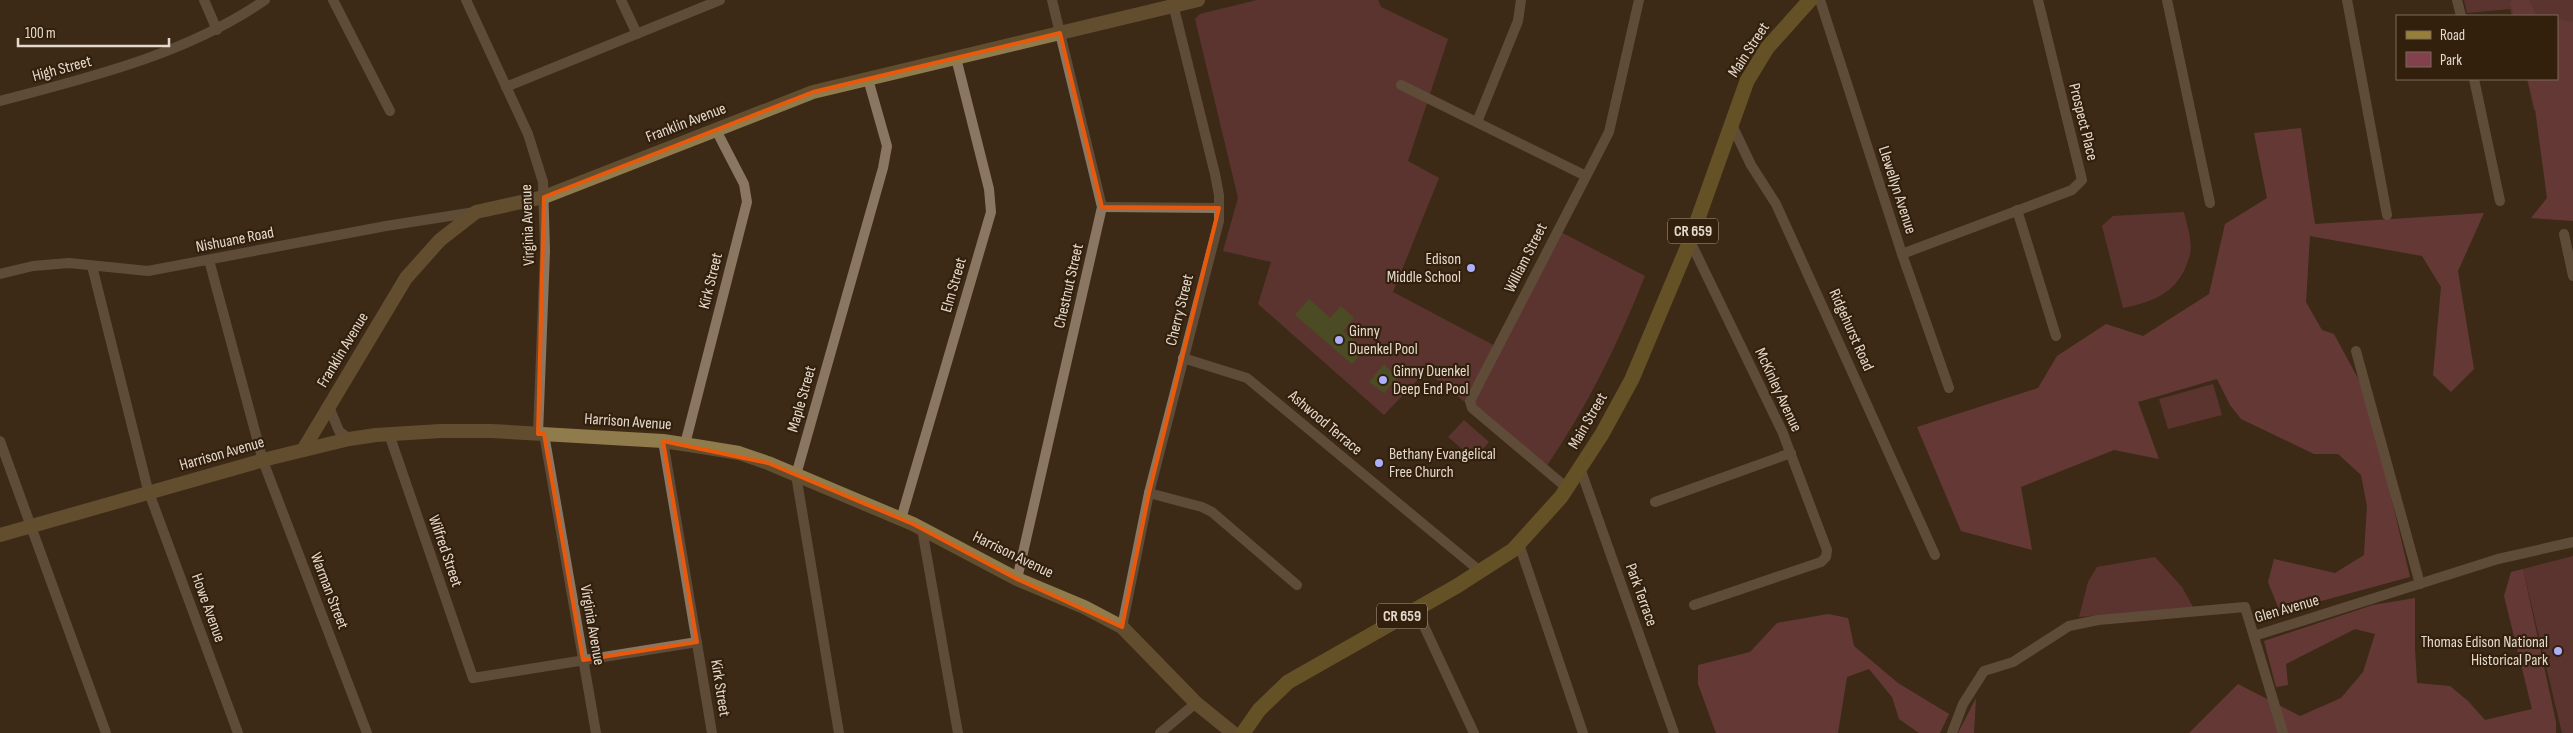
<svg xmlns="http://www.w3.org/2000/svg" width="2573" height="733" font-family="'Sofia Sans Condensed',sans-serif">
<style>
.green{fill:#82414d}
.forest{fill:#954c5a}
.water{fill:#5e7631}
.lines{fill:none;stroke-linecap:round;stroke-linejoin:round}
.street{stroke:#8b7661;stroke-width:10}
.secondary{stroke:#907b4d;stroke-width:14}
.primary{stroke:#968039;stroke-width:15}
.marked{fill:none;stroke:#e8590c;stroke-width:4;stroke-linejoin:round}
.poi-dot{fill:#acaffb;stroke:#32200d;stroke-width:2}
.labels{text-anchor:middle;dominant-baseline:central;stroke-width:4.5;stroke-linejoin:round;paint-order:stroke}
.shield{fill:#32200d;stroke:#afa293;stroke-width:1}
.shield-label{font-size:15px;font-weight:bold;fill:#e5d9cd}
.street-label{font-size:16px;fill:#e5d9cd;stroke:#32200d}
.poi-label{font-size:16px;fill:#e5d9cd;stroke:#32200d;text-anchor:start}
</style>
<rect width="100%" height="100%" fill="#3c2a17"/>
<g class="green">
<path d="M 1257,0 L 1378,0 L 1381,7 L 1448,39 L 1408,161 L 1439,178 L 1393,292 L 1497,347 L 1557,230 L 1645,276 C 1618,344 1587,407 1546,467 L 1426,371 L 1384,415 L 1258,304 L 1271,262 L 1223,251 L 1238,198 L 1195,19 L 1200,14 Z"/>
<path d="M 2464,0 L 2573,0 L 2573,108 L 2534,110 L 2527,79 L 2557,79 L 2557,16 L 2512,16 L 2510,9 L 2467,13 Z"/>
<path d="M 2184,212 C 2187,226 2194,244 2189,258 C 2179,292 2154,302 2123,308 L 2102,226 L 2113,216 Z"/>
<path d="M 2213,384 L 2222,415 L 2168,429 L 2159,399 Z"/>
<path d="M 1464,420 L 1489,442 L 1474,459 L 1448,437 Z"/>
<path d="M 2573,556 L 2573,733 L 2562,733 L 2523,569 Z"/>
<path d="M 2155,557 L 2182,587 L 2193,607 L 2079,617 L 2088,582 L 2097,567 Z"/>
</g>
<g class="forest">
<path d="M 2515,0 L 2529,0 L 2536,15 L 2542,16 L 2514,16 L 2510,2 Z"/>
<path d="M 2557,19 L 2573,22 L 2573,221 L 2531,218 L 2547,198 L 2535,109 L 2528,79 L 2557,79 Z"/>
<path d="M 2301,128 L 2315,224 L 2484,213 L 2458,271 L 2474,369 L 2451,392 L 2433,375 L 2441,287 L 2422,256 L 2310,236 L 2306,302 L 2322,330 L 2334,334 L 2367,395 L 2410,577 L 2280,612 L 2268,582 L 2274,559 L 2335,573 L 2364,555 L 2367,506 L 2361,475 L 2338,454 L 2314,454 L 2241,419 L 2230,405 L 2217,379 L 2138,402 L 2159,459 L 2114,450 L 2021,487 L 2032,550 L 1961,531 L 1917,427 L 2038,388 L 2057,356 L 2106,324 L 2143,336 L 2209,294 L 2225,224 L 2267,198 L 2254,133 Z"/>
<path d="M 2523,569 L 2556,722 L 2556,733 L 2189,733 L 2238,684 L 2300,716 L 2341,698 L 2363,672 L 2375,634 L 2355,629 L 2286,664 L 2288,685 L 2276,687 L 2264,641 L 2373,605 L 2415,598 L 2415,649 L 2417,683 L 2450,686 L 2468,701 L 2485,720 L 2532,709 L 2504,596 L 2511,572 Z"/>
<path d="M 1828,614 L 1848,618 L 1854,646 L 1898,683 L 1949,714 L 1940,733 L 1919,733 L 1899,719 L 1892,697 L 1869,669 L 1847,677 L 1838,733 L 1716,733 L 1698,684 L 1698,665 L 1750,652 L 1777,623 Z"/>
<path d="M 1976,698 L 1974,733 L 1958,733 Z"/>
</g>
<g class="water">
<path d="M 1309,299 L 1330,318 L 1341,306 L 1354,318 L 1343,331 L 1364,350 L 1352,364 L 1295,315 Z"/>
<path d="M 1384,364 L 1397,378 L 1384,393 L 1369,382 Z"/>
</g>
<g class="lines">
<g class="street">
<path d="M 204,0 L 217,30"/>
<path d="M 333,0 L 390,111"/>
<path d="M 466,0 L 528,134 L 543,182 L 545,251 L 538,434"/>
<path d="M 621,0 L 637,34"/>
<path d="M 1820,0 L 1902,254 L 1949,388"/>
<path d="M 2167,0 L 2210,203"/>
<path d="M 2347,0 L 2387,215"/>
<path d="M 2457,0 L 2461,16"/>
<path d="M 2474,79 L 2500,201"/>
<path d="M 1401,85 L 1586,176"/>
<path d="M 506,87 L 720,0"/>
<path d="M 0,101 C 91,77 187,54 265,0"/>
<path d="M 1477,122 L 1518,21 L 1521,0"/>
<path d="M 1731,123 L 1751,165 L 1776,204 L 1935,555"/>
<path d="M 1102,207 L 1219,208"/>
<path d="M 2017,210 L 2056,336"/>
<path d="M 2564,234 L 2573,276"/>
<path d="M 1690,241 L 1782,431 L 1827,550 L 1826,557 L 1821,562 L 1694,605"/>
<path d="M 1902,254 L 2072,190 L 2082,180 L 2038,0"/>
<path d="M 209,260 L 263,461 L 367,733"/>
<path d="M 92,266 L 148,490 L 238,733"/>
<path d="M 0,274 L 33,266 L 69,263 L 148,271 L 386,226 L 475,212"/>
<path d="M 2356,351 L 2420,584"/>
<path d="M 1183,358 L 1247,378 L 1481,572"/>
<path d="M 329,407 L 339,431 L 349,439"/>
<path d="M 389,434 L 473,678 L 697,642"/>
<path d="M 544,434 L 596,733"/>
<path d="M 0,441 L 106,733"/>
<path d="M 663,441 L 712,733"/>
<path d="M 685,444 L 747,202 L 744,184 L 716,130"/>
<path d="M 1580,468 L 1674,733"/>
<path d="M 1567,488 L 1472,408 L 1470,401 L 1609,132 L 1639,0"/>
<path d="M 1149,493 L 1202,507 L 1212,512 L 1297,585"/>
<path d="M 1655,502 L 1791,453"/>
<path d="M 901,519 L 991,212 L 989,189 L 956,58"/>
<path d="M 922,529 L 958,733"/>
<path d="M 1519,544 L 1583,733"/>
<path d="M 1017,579 L 1102,207 L 1052,0"/>
<path d="M 1416,609 L 1474,733"/>
<path d="M 1122,627 L 1149,493 L 1219,221 L 1219,195 L 1215,174 L 1172,0"/>
<path d="M 2254,636 L 2498,559 L 2573,542"/>
<path d="M 839,733 L 796,475 L 883,168 L 887,146 L 868,79"/>
<path d="M 1160,733 L 1196,703"/>
<path d="M 1952,733 L 1963,704 L 1984,671 L 2013,662 L 2069,626 L 2098,620 L 2245,607 L 2283,733"/>
</g>
<g class="secondary">
<path d="M 303,450 L 406,278 L 440,240 L 476,212 L 544,197 L 813,92 L 1198,0"/>
<path d="M 0,535 L 271,458 L 349,439 L 376,435 L 441,431 L 491,431 L 663,441 L 696,446 L 739,453 L 768,463 L 913,524 L 1017,579 L 1084,607 L 1122,627 L 1196,703 L 1233,733"/>
</g>
<path class="primary" d="M 1243,733 L 1259,710 L 1288,682 L 1457,586 L 1513,550 L 1561,497 L 1602,434 L 1632,379 L 1690,241 L 1747,81 L 1767,48 L 1810,0"/>
</g>
<path d="M0 0H2573V733H0ZM 1060,33 L 1102,207 L 1219,208 L 1149,493 L 1122,627 L 1017,579 L 913,524 L 768,463 L 663,441 L 697,642 L 583,660 L 544,434 L 538,434 L 544,197 L 813,92 Z" fill="#3c2a17" fill-opacity=".55" fill-rule="evenodd"/>
<path class="marked" d="M 1060,33 L 1102,207 L 1219,208 L 1149,493 L 1122,627 L 1017,579 L 913,524 L 768,463 L 663,441 L 697,642 L 583,660 L 544,434 L 538,434 L 544,197 L 813,92 Z"/>
<g class="poi-dot">
<circle cx="1471" cy="268" r="5"/>
<circle cx="1339" cy="340" r="5"/>
<circle cx="1383" cy="380" r="5"/>
<circle cx="1379" cy="463" r="5"/>
<circle cx="2558" cy="651" r="5"/>
</g>
<g class="labels">
<g class="shield">
<rect x="1668" y="218.5" width="50" height="25" rx="4"/>
<rect x="1377" y="603.5" width="50" height="25" rx="4"/>
</g>
<g class="shield-label">
<text x="1693" y="231">CR 659</text>
<text x="1402" y="616">CR 659</text>
</g>
<g class="street-label">
<text transform="translate(1749 50) rotate(-57)">Main Street</text>
<text transform="translate(62 69) rotate(-15)">High Street</text>
<text transform="translate(2083 122) rotate(76)">Prospect Place</text>
<text transform="translate(686 123) rotate(-21)">Franklin Avenue</text>
<text transform="translate(1897 190) rotate(72)">Llewellyn Avenue</text>
<text transform="translate(528 225) rotate(-92)">Virginia Avenue</text>
<text transform="translate(235 240) rotate(-11)">Nishuane Road</text>
<text transform="translate(1526 258) rotate(-63)">William Street</text>
<text transform="translate(711 281) rotate(-76)">Kirk Street</text>
<text transform="translate(954 285) rotate(-74)">Elm Street</text>
<text transform="translate(1069 286) rotate(-77)">Chestnut Street</text>
<text transform="translate(1180 310) rotate(-76)">Cherry Street</text>
<text transform="translate(1851 330) rotate(66)">Ridgehurst Road</text>
<text transform="translate(343 350) rotate(-59)">Franklin Avenue</text>
<text transform="translate(1778 390) rotate(65)">McKinley Avenue</text>
<text transform="translate(802 399) rotate(-74)">Maple Street</text>
<text transform="translate(1588 421) rotate(-60)">Main Street</text>
<text transform="translate(628 422) rotate(4)">Harrison Avenue</text>
<text transform="translate(1325 423) rotate(40)">Ashwood Terrace</text>
<text transform="translate(222 454) rotate(-16)">Harrison Avenue</text>
<text transform="translate(445 551) rotate(71)">Wilfred Street</text>
<text transform="translate(1013 555) rotate(26)">Harrison Avenue</text>
<text transform="translate(329 591) rotate(69)">Warman Street</text>
<text transform="translate(1641 595) rotate(70)">Park Terrace</text>
<text transform="translate(208 608) rotate(70)">Howe Avenue</text>
<text transform="translate(2287 609) rotate(-16)">Glen Avenue</text>
<text transform="translate(592 625) rotate(80)">Virginia Avenue</text>
<text transform="translate(720 688) rotate(81)">Kirk Street</text>
</g>
<g class="poi-label">
<text x="1461" y="259" text-anchor="end">Edison<tspan x="1461" dy="18">Middle School</tspan></text>
<text x="1349" y="331">Ginny<tspan x="1349" dy="18">Duenkel Pool</tspan></text>
<text x="1393" y="371">Ginny Duenkel<tspan x="1393" dy="18">Deep End Pool</tspan></text>
<text x="1389" y="454">Bethany Evangelical<tspan x="1389" dy="18">Free Church</tspan></text>
<text x="2548" y="642" text-anchor="end">Thomas Edison National<tspan x="2548" dy="18">Historical Park</tspan></text>
</g>
</g>
<rect x="2396" y="15" width="162" height="65" fill="#32200d" stroke="#7a6a5a"/>
<rect x="2406" y="31" width="25" height="8" fill="#968039" stroke="#7a6a5a"/>
<text x="2440" y="40" font-size="15" fill="#e5d9cd">Road</text>
<rect x="2406" y="52" width="25" height="15" fill="#82414d" stroke="#7a6a5a"/>
<text x="2440" y="65" font-size="15" fill="#e5d9cd">Park</text>
<path d="M18 38v8h151v-8" fill="none" stroke="#e5d9cd" stroke-width="2.5"/>
<text x="25" y="38" font-size="15" fill="#e5d9cd" stroke="#32200d" stroke-width="4" paint-order="stroke">100 m</text>
</svg>
